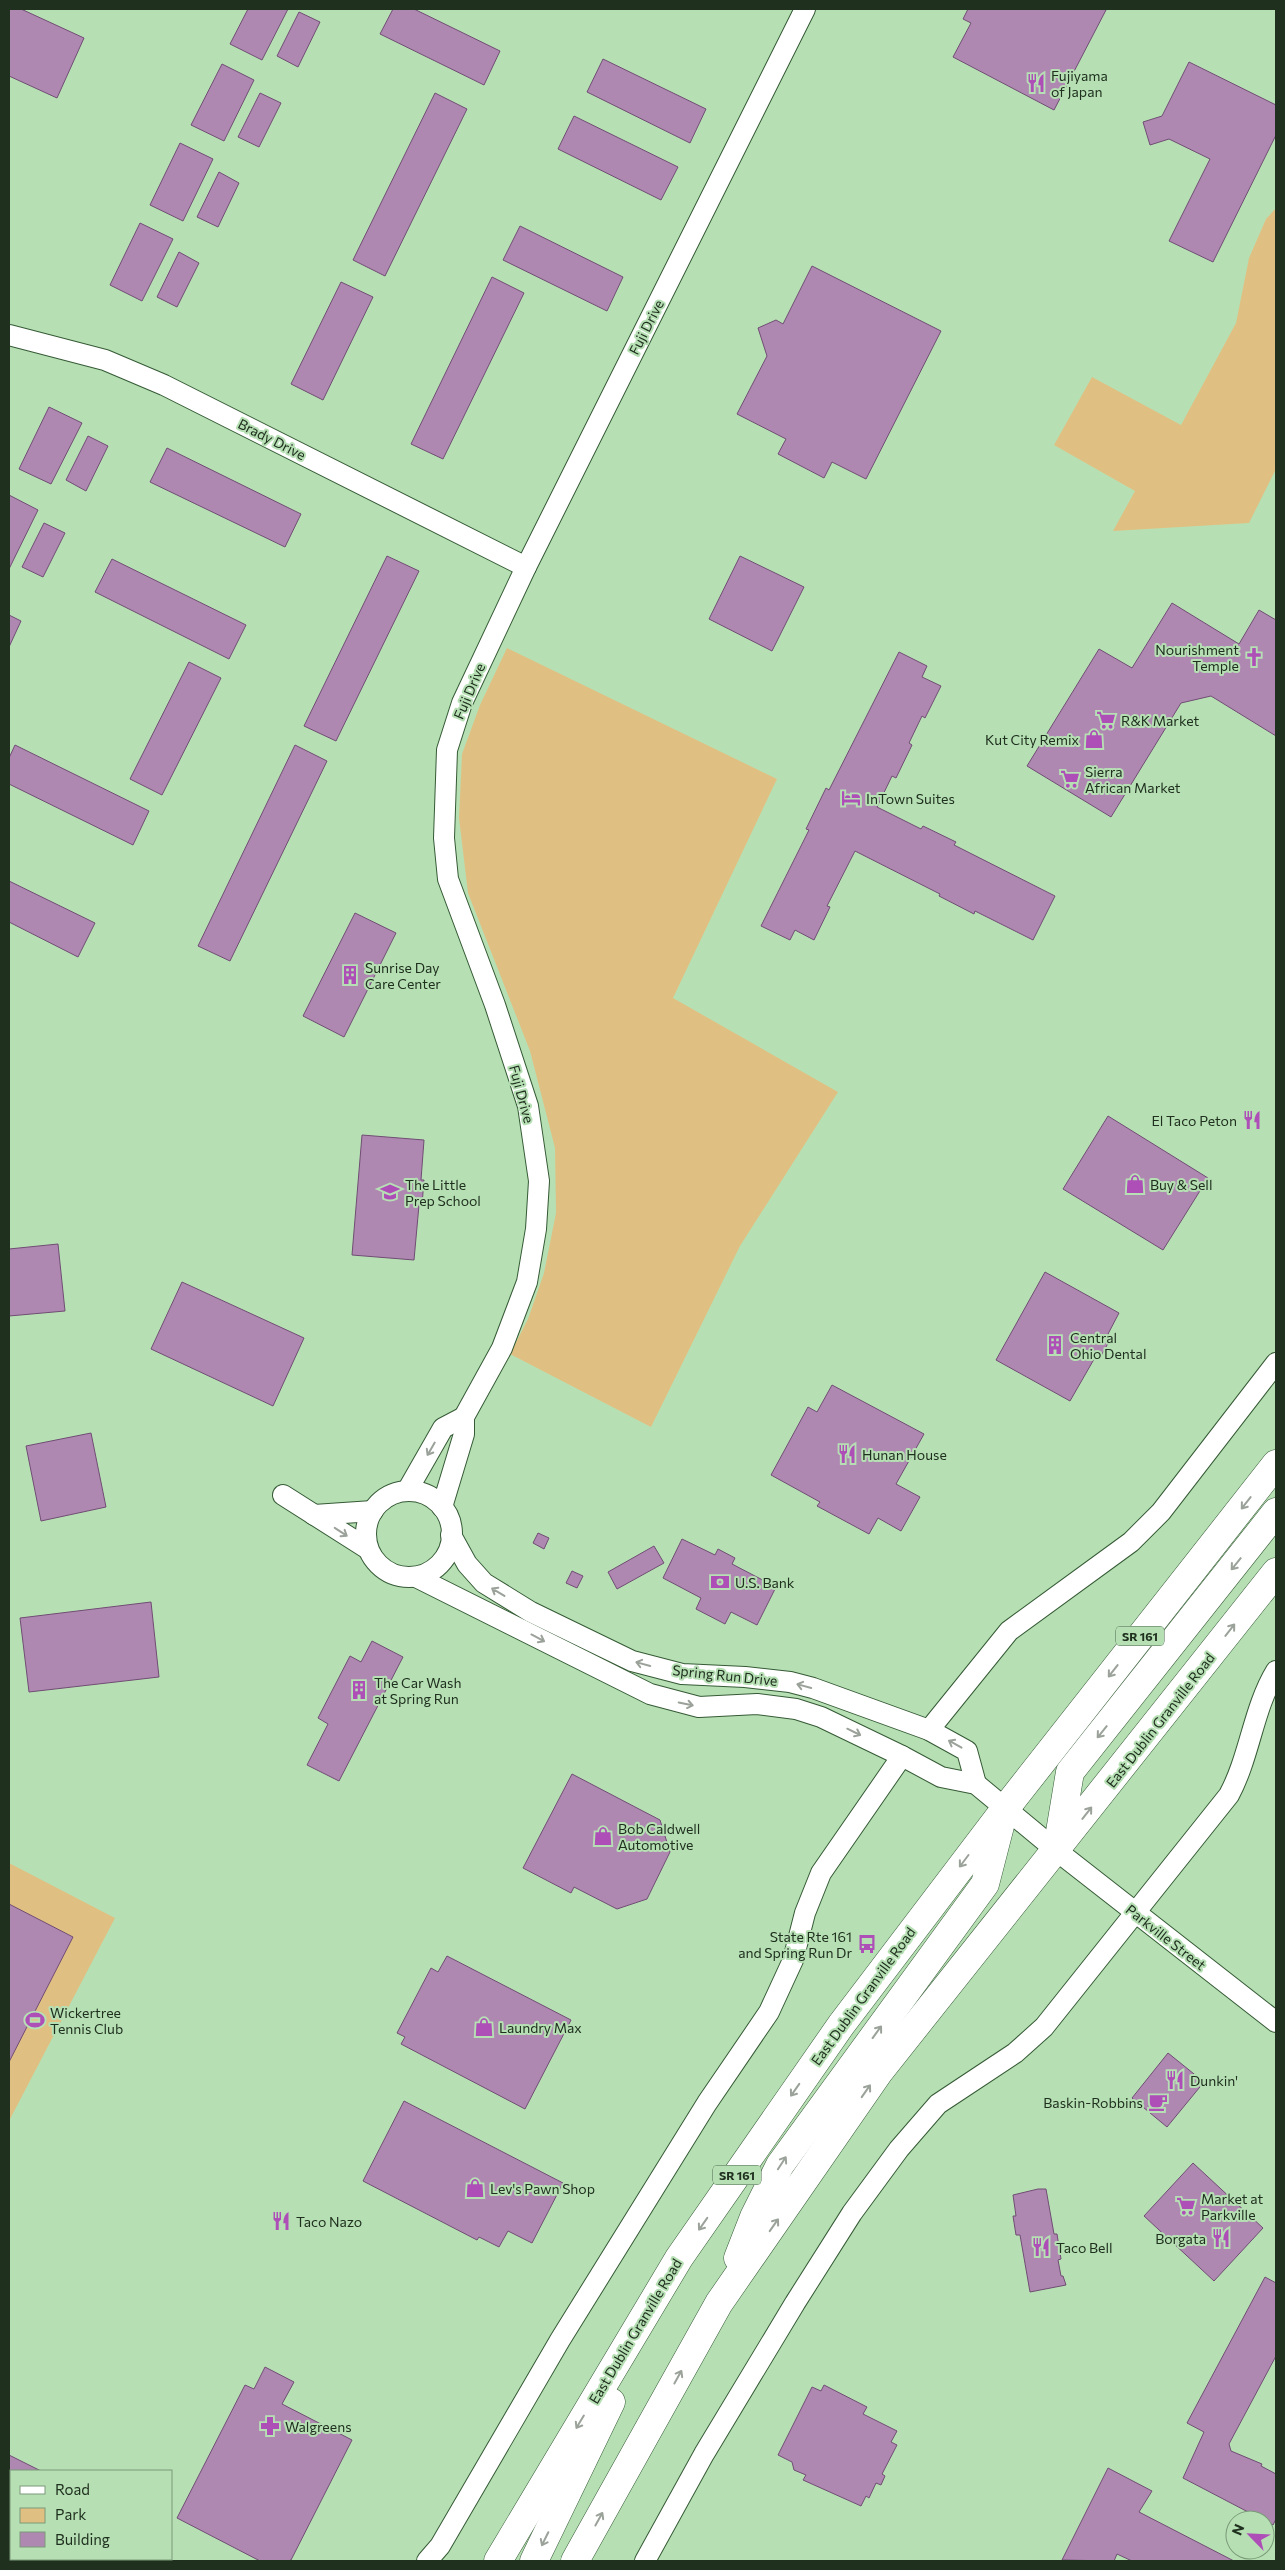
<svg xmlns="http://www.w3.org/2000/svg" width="1285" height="2570" font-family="Commissioner,sans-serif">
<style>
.green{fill:#e0c082}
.building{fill:#af88b2;stroke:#704d73}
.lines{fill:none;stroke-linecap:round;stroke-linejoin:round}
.minor-casing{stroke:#355a35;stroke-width:22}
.primary-casing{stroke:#355a35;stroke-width:29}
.minor{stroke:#fff;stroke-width:20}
.primary{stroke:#fff;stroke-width:28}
.oneway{stroke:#9ba29a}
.labels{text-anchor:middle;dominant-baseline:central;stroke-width:4;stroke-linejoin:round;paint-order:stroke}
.shield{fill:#b6e0b4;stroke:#4d654c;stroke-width:1}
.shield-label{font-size:12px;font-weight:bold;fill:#20301f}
.poi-label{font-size:14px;fill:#20301f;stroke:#b6e0b4;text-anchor:start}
.street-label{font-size:14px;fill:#20301f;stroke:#b6e0b4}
</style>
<rect width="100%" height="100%" fill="#b6e0b4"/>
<g class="green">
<path d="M 1276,208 L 1276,469 L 1249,523 L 1113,531 L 1135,491 L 1054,445 L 1092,377 L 1181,425 L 1236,323 L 1249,258 L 1266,219 Z"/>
<path d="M 507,648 L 777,779 L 673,998 L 838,1092 L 740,1246 L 651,1427 L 510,1354 L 528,1319 L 544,1273 L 556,1213 L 555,1148 L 530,1051 L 468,893 L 459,818 L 462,754 L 480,705 Z"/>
<path d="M 9,1863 L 115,1918 L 9,2121 Z"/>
</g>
<g class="building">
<path d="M 9,9 L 21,9 L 84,38 L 57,98 L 9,76 Z"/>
<path d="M 248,9 L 288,9 L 262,60 L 230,44 Z"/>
<path d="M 393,9 L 414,9 L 500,51 L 484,85 L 380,34 Z"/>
<path d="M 968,9 L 1104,9 L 1106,10 L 1054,110 L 953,57 L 971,23 L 963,19 Z"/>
<path d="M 299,12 L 320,22 L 298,67 L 277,56 Z"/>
<path d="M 603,59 L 706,109 L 690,143 L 587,92 Z"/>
<path d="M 1189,62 L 1276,105 L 1276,135 L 1213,262 L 1169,241 L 1210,159 L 1169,139 L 1150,145 L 1143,122 L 1162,116 Z"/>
<path d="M 222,64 L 254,80 L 224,141 L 191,125 Z"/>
<path d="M 260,93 L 281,103 L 259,147 L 238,137 Z"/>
<path d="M 435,93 L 467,109 L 385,276 L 353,260 Z"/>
<path d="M 574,116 L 678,167 L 661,200 L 558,149 Z"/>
<path d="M 180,143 L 213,159 L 183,221 L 150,205 Z"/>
<path d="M 219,172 L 239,183 L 218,227 L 197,217 Z"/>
<path d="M 140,223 L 173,239 L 142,301 L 110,285 Z"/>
<path d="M 520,226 L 623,277 L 607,311 L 503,260 Z"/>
<path d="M 179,252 L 199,263 L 177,307 L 157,297 Z"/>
<path d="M 812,266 L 941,331 L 866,479 L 832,462 L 824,478 L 778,454 L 786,439 L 737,414 L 767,356 L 758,328 L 776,320 L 783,324 Z"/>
<path d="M 492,277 L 524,293 L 443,459 L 411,444 Z"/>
<path d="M 341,282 L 373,297 L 323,400 L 291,384 Z"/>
<path d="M 49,407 L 82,423 L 51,484 L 19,469 Z"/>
<path d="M 88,436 L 108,446 L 86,491 L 66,480 Z"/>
<path d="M 167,448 L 301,514 L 285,547 L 150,482 Z"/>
<path d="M 9,495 L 38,510 L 9,569 Z"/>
<path d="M 44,523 L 65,533 L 43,577 L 22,567 Z"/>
<path d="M 387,556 L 419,571 L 336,741 L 304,726 Z"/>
<path d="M 740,556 L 804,587 L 772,651 L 709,619 Z"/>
<path d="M 112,559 L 246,625 L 229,659 L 95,592 Z"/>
<path d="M 1172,603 L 1239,644 L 1259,610 L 1276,620 L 1276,736 L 1211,696 L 1181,703 L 1111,817 L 1027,766 L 1099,649 L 1132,668 Z"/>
<path d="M 9,615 L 21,621 L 9,647 Z"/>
<path d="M 899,652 L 927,666 L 922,677 L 941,686 L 925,718 L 922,716 L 909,743 L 912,745 L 896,778 L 892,776 L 877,807 L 921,829 L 923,826 L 956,842 L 954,845 L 1055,896 L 1033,940 L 975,911 L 974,914 L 939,896 L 940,894 L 855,851 L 827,906 L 830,907 L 814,940 L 795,930 L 790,940 L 761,926 L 809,830 L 806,829 L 826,788 L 829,790 Z"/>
<path d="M 189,662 L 221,678 L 162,795 L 130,779 Z"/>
<path d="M 15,745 L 149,811 L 133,845 L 9,784 L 9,758 Z"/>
<path d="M 295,745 L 327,761 L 230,961 L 198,946 Z"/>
<path d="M 9,881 L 95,923 L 78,957 L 9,922 Z"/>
<path d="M 355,913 L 396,933 L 344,1037 L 303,1016 Z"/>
<path d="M 1108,1116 L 1208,1178 L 1163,1250 L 1063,1189 Z"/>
<path d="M 362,1135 L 424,1140 L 421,1180 L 424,1180 L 422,1205 L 419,1205 L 414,1260 L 352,1255 Z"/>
<path d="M 58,1244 L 65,1311 L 9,1316 L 9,1249 Z"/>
<path d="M 1045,1272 L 1119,1313 L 1108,1334 L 1112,1336 L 1101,1356 L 1097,1354 L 1070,1401 L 996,1360 Z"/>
<path d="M 182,1282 L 304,1338 L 273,1406 L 151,1349 Z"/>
<path d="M 832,1385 L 924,1434 L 896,1484 L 920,1497 L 901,1531 L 878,1518 L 869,1534 L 817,1506 L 820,1502 L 771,1475 L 808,1407 L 817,1412 Z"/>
<path d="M 91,1433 L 106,1507 L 41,1521 L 26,1446 Z"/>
<path d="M 538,1533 L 549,1538 L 544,1549 L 533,1543 Z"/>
<path d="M 682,1539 L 715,1555 L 718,1549 L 735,1558 L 732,1564 L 776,1587 L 757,1625 L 731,1612 L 725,1624 L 696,1609 L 701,1598 L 663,1578 Z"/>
<path d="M 654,1546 L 664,1563 L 617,1589 L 608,1572 Z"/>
<path d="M 572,1571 L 583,1576 L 577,1588 L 566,1583 Z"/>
<path d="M 151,1602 L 159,1677 L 29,1692 L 20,1618 Z"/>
<path d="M 372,1641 L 403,1657 L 339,1781 L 307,1765 L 328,1724 L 318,1718 L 350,1656 L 361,1662 Z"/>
<path d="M 572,1774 L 660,1820 L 670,1852 L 647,1899 L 617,1909 L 574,1887 L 571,1893 L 523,1868 Z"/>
<path d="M 9,1904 L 73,1937 L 9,2062 Z"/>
<path d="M 447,1956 L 571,2020 L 525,2109 L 401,2044 L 405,2037 L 397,2033 L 431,1968 L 438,1972 Z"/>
<path d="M 1168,2053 L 1204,2082 L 1167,2127 L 1132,2098 Z"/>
<path d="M 404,2101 L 563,2183 L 532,2243 L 508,2231 L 499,2247 L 479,2237 L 477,2240 L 363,2181 Z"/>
<path d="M 1193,2163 L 1263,2228 L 1214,2281 L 1144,2216 Z"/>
<path d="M 1038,2189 L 1046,2189 L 1054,2234 L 1057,2234 L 1061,2259 L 1058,2260 L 1061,2276 L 1063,2276 L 1066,2285 L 1030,2292 L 1020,2235 L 1016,2235 L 1013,2216 L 1016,2216 L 1013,2195 Z"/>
<path d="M 1265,2277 L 1276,2283 L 1276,2356 L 1229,2444 L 1231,2451 L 1262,2464 L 1261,2466 L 1276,2474 L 1276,2519 L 1273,2525 L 1183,2478 L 1204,2432 L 1187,2423 Z"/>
<path d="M 265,2367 L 294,2382 L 282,2404 L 352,2440 L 291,2560 L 288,2561 L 260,2561 L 177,2518 L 245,2385 L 254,2389 Z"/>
<path d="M 824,2385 L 867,2407 L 863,2414 L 897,2431 L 891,2442 L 897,2445 L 882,2474 L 885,2476 L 881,2485 L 876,2483 L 869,2498 L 866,2496 L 861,2506 L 803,2480 L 806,2475 L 794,2470 L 792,2462 L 778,2455 L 812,2387 L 821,2391 Z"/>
<path d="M 9,2455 L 41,2471 L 11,2471 L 11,2559 L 82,2559 L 81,2561 L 9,2561 Z"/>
<path d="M 1108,2468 L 1152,2491 L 1139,2512 L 1234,2561 L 1132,2561 L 1117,2554 L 1114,2561 L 1062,2560 Z"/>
</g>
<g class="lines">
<g class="minor-casing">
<g id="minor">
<path d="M 9,335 L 105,360 L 164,385 L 526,567"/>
<path d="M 407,1491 L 443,1428 L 464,1417"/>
<circle cx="409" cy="1534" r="43"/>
<path d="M 283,1495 L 368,1549"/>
<path d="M 442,1507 L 464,1434 L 464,1417 L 502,1348 L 527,1282 L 536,1229 L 539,1181 L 528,1106 L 495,1005 L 448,879 L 444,838 L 447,750 L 462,703 L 526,567 L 805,9"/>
<path d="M 314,1515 L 373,1511"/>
<path d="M 451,1535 L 467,1564 L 484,1583 L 531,1612 L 632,1661 L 682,1674 L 745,1677 L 790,1682 L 813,1688 L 929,1730 L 967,1751 L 976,1784"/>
<path d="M 416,1577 L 650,1694 L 699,1707 L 757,1704 L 796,1709 L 821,1717 L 902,1756 L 941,1777 L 976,1784 L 1057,1851 L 1276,2022"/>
<path d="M 929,1730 L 1009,1631 L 1131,1542 L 1161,1512 L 1276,1363"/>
<path d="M 427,2561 L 440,2546 L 560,2340 L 707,2103 L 769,2012 L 793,1960 L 805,1913 L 821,1873 L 902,1756"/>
<path d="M 645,2561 L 704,2454 L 795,2303 L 852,2213 L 899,2149 L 938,2104 L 1015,2053 L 1044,2027 L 1229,1795 C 1250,1756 1253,1709 1276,1671"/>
</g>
</g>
<g class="primary-casing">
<g id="primary">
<path d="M 1057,1850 L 1070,1772 L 1276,1512"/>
<path d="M 738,2258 L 754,2217 L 780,2165 L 985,1884 L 1001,1822"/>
<path d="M 498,2561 L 679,2258 L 841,2025 L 1005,1809 L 1276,1464"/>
<path d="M 534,2561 L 611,2402"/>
<path d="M 575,2561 L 719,2303 L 879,2072 L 1276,1572"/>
</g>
</g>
<use href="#minor" class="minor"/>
<use href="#primary" class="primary"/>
</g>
<defs><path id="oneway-shaft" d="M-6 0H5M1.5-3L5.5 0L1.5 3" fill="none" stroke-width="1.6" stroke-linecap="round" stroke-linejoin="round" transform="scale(1.25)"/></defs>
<g class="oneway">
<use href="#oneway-shaft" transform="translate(431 1449) rotate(120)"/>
<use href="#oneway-shaft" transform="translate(1246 1503) rotate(128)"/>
<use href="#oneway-shaft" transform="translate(341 1532) rotate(33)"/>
<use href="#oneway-shaft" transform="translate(1236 1564) rotate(129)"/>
<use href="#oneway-shaft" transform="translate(498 1592) rotate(-149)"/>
<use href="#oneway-shaft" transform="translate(1230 1630) rotate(-52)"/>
<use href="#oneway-shaft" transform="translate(538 1638) rotate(28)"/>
<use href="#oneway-shaft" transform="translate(643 1664) rotate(-165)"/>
<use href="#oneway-shaft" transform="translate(1113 1671) rotate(128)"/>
<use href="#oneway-shaft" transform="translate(804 1686) rotate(-165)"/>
<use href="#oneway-shaft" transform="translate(686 1704) rotate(12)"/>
<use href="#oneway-shaft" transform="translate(854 1732) rotate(26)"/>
<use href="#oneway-shaft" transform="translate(1102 1732) rotate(129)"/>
<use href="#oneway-shaft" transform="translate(955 1744) rotate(-151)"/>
<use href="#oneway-shaft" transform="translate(1087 1813) rotate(-52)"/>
<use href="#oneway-shaft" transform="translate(964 1861) rotate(127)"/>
<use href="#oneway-shaft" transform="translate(877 2032) rotate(-54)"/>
<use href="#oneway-shaft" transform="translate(795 2090) rotate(125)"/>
<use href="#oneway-shaft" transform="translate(866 2091) rotate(-55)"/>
<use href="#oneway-shaft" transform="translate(782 2163) rotate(-57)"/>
<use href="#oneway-shaft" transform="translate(703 2224) rotate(125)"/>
<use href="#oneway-shaft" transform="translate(774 2225) rotate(-55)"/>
<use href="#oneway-shaft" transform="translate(678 2377) rotate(-61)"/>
<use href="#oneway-shaft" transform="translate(580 2422) rotate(121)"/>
<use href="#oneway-shaft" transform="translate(599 2519) rotate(-61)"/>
<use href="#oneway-shaft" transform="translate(545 2539) rotate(116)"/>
</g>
<defs>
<g id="restaurant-bare" transform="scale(1.5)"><path d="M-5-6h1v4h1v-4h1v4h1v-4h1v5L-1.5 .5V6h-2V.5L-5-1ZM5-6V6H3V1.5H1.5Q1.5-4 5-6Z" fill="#ae4eb7" stroke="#b6e0b4" stroke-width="2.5" paint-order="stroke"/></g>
<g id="church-bare" transform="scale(1.5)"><path d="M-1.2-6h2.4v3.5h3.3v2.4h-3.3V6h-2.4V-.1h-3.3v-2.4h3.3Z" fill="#ae4eb7" stroke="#b6e0b4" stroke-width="2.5" paint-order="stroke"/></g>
<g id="supermarket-bare" transform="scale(1.5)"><path d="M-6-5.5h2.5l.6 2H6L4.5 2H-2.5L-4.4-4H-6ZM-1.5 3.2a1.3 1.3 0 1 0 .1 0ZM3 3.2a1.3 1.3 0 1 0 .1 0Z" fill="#ae4eb7" stroke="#b6e0b4" stroke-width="2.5" paint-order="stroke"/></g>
<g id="shop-bare" transform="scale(1.5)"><path d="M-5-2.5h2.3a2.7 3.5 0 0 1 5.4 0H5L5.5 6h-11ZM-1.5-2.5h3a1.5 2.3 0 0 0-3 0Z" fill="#ae4eb7" stroke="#b6e0b4" stroke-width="2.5" paint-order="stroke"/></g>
<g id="hotel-bare" transform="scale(1.5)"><path d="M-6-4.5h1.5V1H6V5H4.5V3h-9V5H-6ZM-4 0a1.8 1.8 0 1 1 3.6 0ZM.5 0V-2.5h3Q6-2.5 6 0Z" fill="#ae4eb7" stroke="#b6e0b4" stroke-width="2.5" paint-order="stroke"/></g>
<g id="building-bare" transform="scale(1.5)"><path d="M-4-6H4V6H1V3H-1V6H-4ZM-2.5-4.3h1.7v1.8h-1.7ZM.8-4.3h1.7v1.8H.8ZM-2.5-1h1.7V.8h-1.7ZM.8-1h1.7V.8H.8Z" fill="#ae4eb7" stroke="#b6e0b4" stroke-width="2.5" paint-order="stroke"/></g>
<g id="school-bare" transform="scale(1.5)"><path d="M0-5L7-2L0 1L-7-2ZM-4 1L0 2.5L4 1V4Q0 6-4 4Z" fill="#ae4eb7" stroke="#b6e0b4" stroke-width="2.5" paint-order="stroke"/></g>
<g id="bank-bare" transform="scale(1.5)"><path d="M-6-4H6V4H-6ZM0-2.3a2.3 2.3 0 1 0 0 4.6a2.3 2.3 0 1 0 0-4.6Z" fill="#ae4eb7" stroke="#b6e0b4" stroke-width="2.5" paint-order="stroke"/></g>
<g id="bus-bare" transform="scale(1.5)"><path d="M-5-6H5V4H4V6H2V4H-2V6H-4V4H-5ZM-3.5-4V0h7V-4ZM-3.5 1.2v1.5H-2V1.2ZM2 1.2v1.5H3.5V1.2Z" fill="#ae4eb7" stroke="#b6e0b4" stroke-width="2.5" paint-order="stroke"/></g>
<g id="stadium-bare" transform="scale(1.5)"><path d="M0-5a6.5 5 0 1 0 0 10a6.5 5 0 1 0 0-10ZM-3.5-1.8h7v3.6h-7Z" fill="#ae4eb7" stroke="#b6e0b4" stroke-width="2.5" paint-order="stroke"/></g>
<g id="cafe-bare" transform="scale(1.5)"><path d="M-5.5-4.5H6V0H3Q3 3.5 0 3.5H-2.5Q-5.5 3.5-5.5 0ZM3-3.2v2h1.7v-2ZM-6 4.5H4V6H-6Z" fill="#ae4eb7" stroke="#b6e0b4" stroke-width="2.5" paint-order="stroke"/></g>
<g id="pharmacy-bare" transform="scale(1.5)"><path d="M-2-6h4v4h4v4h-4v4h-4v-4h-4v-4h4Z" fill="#ae4eb7" stroke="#b6e0b4" stroke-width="2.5" paint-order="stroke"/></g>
</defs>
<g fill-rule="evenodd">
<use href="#restaurant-bare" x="1036" y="83"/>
<use href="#church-bare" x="1254" y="657"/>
<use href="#supermarket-bare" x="1106" y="720"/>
<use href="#shop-bare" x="1094" y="739"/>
<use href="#supermarket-bare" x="1070" y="779"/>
<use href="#hotel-bare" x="851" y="798"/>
<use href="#building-bare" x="350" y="975"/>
<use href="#restaurant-bare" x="1252" y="1120"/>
<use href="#shop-bare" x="1135" y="1184"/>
<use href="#school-bare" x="390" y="1192"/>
<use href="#building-bare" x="1055" y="1345"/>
<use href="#restaurant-bare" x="847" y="1454"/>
<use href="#bank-bare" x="720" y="1582"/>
<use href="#building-bare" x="359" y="1690"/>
<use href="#shop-bare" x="603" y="1836"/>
<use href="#bus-bare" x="867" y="1944"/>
<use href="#stadium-bare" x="35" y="2020"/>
<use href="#shop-bare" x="484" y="2027"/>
<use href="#restaurant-bare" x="1175" y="2080"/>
<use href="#cafe-bare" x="1158" y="2102"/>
<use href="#shop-bare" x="475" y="2188"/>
<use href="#supermarket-bare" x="1186" y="2206"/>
<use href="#restaurant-bare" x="281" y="2221"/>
<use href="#restaurant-bare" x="1221" y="2238"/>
<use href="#restaurant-bare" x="1041" y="2247"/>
<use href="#pharmacy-bare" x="270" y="2426"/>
</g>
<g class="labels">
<g class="shield">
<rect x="1116" y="1626.5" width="48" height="19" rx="4"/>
<rect x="713" y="2165.5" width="48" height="19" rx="4"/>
</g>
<g class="shield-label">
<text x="1140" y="1636">SR 161</text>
<text x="737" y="2175">SR 161</text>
</g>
<g class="poi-label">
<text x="1051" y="75">Fujiyama<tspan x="1051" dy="16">of Japan</tspan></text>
<text x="1239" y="649" text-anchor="end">Nourishment<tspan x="1239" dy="16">Temple</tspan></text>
<text x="1121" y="720">R&amp;K Market</text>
<text x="1079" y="739" text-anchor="end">Kut City Remix</text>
<text x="1085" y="771">Sierra<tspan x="1085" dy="16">African Market</tspan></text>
<text x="866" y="798">InTown Suites</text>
<text x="365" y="967">Sunrise Day<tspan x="365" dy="16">Care Center</tspan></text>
<text x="1237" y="1120" text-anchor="end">El Taco Peton</text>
<text x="405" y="1184">The Little<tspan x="405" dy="16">Prep School</tspan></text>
<text x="1150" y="1184">Buy &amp; Sell</text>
<text x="1070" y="1337">Central<tspan x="1070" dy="16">Ohio Dental</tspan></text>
<text x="862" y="1454">Hunan House</text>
<text x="735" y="1582">U.S. Bank</text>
<text x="374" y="1682">The Car Wash<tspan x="374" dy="16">at Spring Run</tspan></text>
<text x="618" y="1828">Bob Caldwell<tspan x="618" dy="16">Automotive</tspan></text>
<text x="852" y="1936" text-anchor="end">State Rte 161<tspan x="852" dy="16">and Spring Run Dr</tspan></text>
<text x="50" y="2012">Wickertree<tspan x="50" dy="16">Tennis Club</tspan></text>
<text x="499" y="2027">Laundry Max</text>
<text x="1190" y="2080">Dunkin'</text>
<text x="1143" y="2102" text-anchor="end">Baskin-Robbins</text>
<text x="490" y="2188">Lev's Pawn Shop</text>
<text x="1201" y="2198">Market at<tspan x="1201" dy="16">Parkville</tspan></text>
<text x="296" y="2221">Taco Nazo</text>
<text x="1206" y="2238" text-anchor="end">Borgata</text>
<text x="1056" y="2247">Taco Bell</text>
<text x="285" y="2426">Walgreens</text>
</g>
<g class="street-label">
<text transform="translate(646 327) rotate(-63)">Fuji Drive</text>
<text transform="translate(272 439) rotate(27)">Brady Drive</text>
<text transform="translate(469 691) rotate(-67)">Fuji Drive</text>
<text transform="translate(522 1094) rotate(75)">Fuji Drive</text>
<text transform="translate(725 1675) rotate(6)">Spring Run Drive</text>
<text transform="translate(1160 1720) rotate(-52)">East Dublin Granville Road</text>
<text transform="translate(1166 1937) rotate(38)">Parkville Street</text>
<text transform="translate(863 1996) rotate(-54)">East Dublin Granville Road</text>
<text transform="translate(635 2331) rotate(-59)">East Dublin Granville Road</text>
</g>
</g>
<rect width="1285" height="2570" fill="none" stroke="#20301f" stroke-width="20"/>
<rect x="10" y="2470" width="162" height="90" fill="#b6e0b4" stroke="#7a9a78"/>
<rect x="20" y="2486" width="25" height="8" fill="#ffffff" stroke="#7a9a78"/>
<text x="55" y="2495" font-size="15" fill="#20301f">Road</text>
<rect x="20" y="2508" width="25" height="15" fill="#e0c082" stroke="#7a9a78"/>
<text x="55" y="2520" font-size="15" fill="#20301f">Park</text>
<rect x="20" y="2532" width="25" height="15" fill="#af88b2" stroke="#7a9a78"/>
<text x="55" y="2545" font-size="15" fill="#20301f">Building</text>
<g transform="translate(1250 2535) rotate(294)"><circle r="24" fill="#b6e0b4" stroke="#7a9a78"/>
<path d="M0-4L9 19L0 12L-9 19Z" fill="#ae4eb7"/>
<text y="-8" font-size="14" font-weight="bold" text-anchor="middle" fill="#20301f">N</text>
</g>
</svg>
